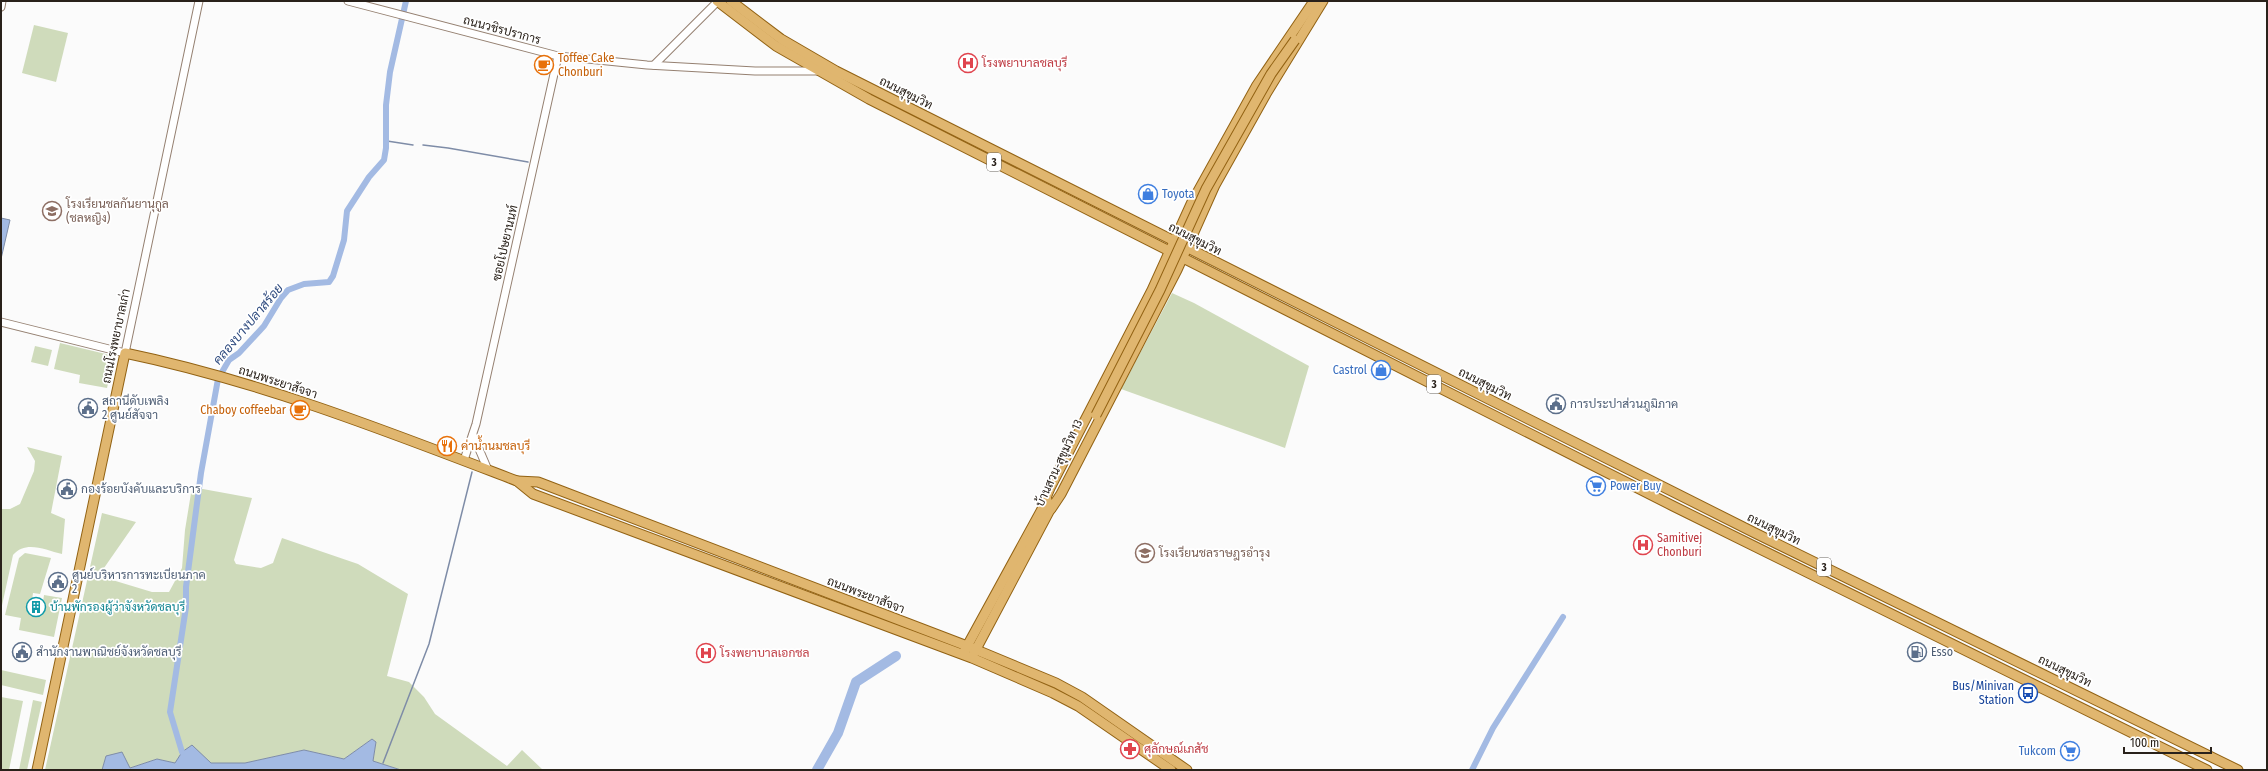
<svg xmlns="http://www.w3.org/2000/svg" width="2268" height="771" font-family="'Fira Sans Condensed',Sarabun,sans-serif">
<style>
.green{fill:#cfdbbb}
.water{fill:#a3bae3;stroke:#7e8ca7}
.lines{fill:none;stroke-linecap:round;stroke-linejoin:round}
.stream{stroke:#7e8ca7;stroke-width:1.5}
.canal{stroke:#a3bae3;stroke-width:6}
.river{stroke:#a3bae3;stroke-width:10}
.minor-casing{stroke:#958071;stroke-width:9}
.major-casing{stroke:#926213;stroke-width:11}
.minor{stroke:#fff;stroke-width:7}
.major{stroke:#e0b66f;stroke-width:9}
.major-bridge-casing{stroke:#926213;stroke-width:11;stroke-linecap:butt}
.major-bridge{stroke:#e0b66f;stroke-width:9}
.labels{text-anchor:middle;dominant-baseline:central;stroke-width:3.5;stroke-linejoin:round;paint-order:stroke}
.shield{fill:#fff;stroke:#69645f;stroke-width:1}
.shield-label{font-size:11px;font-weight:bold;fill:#29211a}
.street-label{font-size:12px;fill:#29211a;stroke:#fff}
.food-label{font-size:12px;fill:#c56008;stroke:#fff;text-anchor:start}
.health-label{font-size:12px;fill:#be3a42;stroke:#fff;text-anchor:start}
.shop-label{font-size:12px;fill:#366cbe;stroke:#fff;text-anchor:start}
.education-label{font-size:12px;fill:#785e54;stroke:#fff;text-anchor:start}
.service-label{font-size:12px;fill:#4e5e75;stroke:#fff;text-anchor:start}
.culture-label{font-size:12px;fill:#0d838f;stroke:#fff;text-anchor:start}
.transit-label{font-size:12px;fill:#164399;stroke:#fff;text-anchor:end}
.water-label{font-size:13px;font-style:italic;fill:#314d81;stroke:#fff}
</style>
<rect width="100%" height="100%" fill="#fbfbfb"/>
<g class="green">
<path d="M 34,25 L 68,33 L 56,82 L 22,73 Z"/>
<path d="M 1172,293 L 1194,303 L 1309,366 L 1285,448 L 1121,389 Z"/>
<path d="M 60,343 L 114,356 L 107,388 L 79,383 L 80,375 L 54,369 Z"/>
<path d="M 35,346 L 52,350 L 48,366 L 31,362 Z"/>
<path d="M 27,447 L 62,456 L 51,513 L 65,519 L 62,554 C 45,550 26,540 13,555 L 1,610 L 1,509 L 10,509 L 20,504 L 34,471 L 35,461 Z"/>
<path d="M 192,487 L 252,498 L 234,560 L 236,564 L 261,568 L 273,563 L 282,538 L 358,564 L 408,594 L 387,676 L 409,682 L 424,697 L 435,714 L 507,766 L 522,750 L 543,770 L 401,770 L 373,761 L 376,742 L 372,739 L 344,759 L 304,750 L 245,763 L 211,763 L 182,752 L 175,763 L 157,759 L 130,768 L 106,756 L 102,770 L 45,770 L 102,513 L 136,522 L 104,568 L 109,579 L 152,592 L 169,592 L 182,568 L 185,530 Z"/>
<path d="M 25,553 L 51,558 L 40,594 L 33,593 L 30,614 L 41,616 L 44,595 L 62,598 L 54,637 L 19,630 L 21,618 L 5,615 L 19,558 Z"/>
<path d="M 1,670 L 46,680 L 43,695 L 1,685 Z"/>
<path d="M 1,697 L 23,701 L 9,770 L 1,770 Z"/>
<path d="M 33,700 L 42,702 L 27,770 L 19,770 Z"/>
</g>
<g class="water">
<path d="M 1,218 L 10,220 L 1,259 Z"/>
<path d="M 372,739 L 376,742 L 373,761 L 401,770 L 102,770 L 106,756 L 122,752 L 130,768 L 157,759 L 175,763 L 182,752 L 192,745 L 211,763 L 245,763 L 304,750 L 344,759 Z"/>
</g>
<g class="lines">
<g class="stream">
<path d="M 387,141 L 413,145"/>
<path d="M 423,145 L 448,148 L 528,162"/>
<path d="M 383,763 L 429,644 L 472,472"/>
</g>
<g class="canal">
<path d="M 182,752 L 170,712 L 186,607 L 186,587 L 201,473 L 218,379 L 229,360 L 239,353 L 264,326 L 281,298 L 288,290 L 304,284 L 329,282 L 333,276 L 344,240 L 347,211 L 369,177 L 384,160 L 386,148 L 386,105 L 390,72 L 406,1"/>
<path d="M 1472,770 L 1493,728 L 1563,617"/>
</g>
<path class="river" d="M 817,770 L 838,733 L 856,682 L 896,656"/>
<g class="minor-casing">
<g id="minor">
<path d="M 348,1 L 558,56 L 647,65 L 755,71 L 818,71"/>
<path d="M 1,7 L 2,1"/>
<path d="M 654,65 L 718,1"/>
<path d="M 1,322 L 125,353 L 199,1"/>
<path d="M 473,435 L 488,470"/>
<path d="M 464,460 L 476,424 L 558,56"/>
</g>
</g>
<g class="major-casing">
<g id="major">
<path d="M 717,1 L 776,46 L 869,99 L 1673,506 L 2207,770"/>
<path d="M 731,1 L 781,39 L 836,71 L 1755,533 L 2238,770"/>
<path d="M 517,481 L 538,482 L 967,646 L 1056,683 L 1082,697 L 1187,770"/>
<path d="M 1043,505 L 1050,488 L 1152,290 L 1191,204 L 1257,85 L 1314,1"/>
<path d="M 1051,509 L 1061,494 L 1177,270 L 1215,185 L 1266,94 L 1323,1"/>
<path d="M 965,650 L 1047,500"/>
<path d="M 973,655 L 1053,504"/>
<path d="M 37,770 L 125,353 C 260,381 389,432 517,481 L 533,494 L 972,658 L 1053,693 L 1078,706 L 1171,770"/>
</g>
</g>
<use href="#minor" class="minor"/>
<use href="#major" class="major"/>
<g class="major-bridge-casing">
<path id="major-bridge" d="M 1096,415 L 1160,290 L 1206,189 L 1271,74 L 1295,40"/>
</g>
<use href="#major-bridge" class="major-bridge"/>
</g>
<defs>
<g id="hospital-ring" transform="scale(1)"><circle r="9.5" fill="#fff" stroke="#e0444e" stroke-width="1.5"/><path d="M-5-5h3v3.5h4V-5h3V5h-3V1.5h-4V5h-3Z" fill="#e0444e"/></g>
<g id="cafe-ring" transform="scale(1)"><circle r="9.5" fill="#fff" stroke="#e8710a" stroke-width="1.5"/><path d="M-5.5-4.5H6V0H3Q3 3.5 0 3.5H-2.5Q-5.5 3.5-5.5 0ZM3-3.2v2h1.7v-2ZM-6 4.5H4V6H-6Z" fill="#e8710a"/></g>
<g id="shop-ring" transform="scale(1)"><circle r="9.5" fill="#fff" stroke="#3f7fe0" stroke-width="1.5"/><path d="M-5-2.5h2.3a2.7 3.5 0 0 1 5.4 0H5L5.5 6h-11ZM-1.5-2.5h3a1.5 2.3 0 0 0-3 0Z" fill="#3f7fe0"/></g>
<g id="school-ring" transform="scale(1)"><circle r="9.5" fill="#fff" stroke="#8d6e63" stroke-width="1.5"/><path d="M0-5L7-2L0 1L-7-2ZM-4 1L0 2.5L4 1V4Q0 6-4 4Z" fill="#8d6e63"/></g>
<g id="civic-ring" transform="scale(1)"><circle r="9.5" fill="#fff" stroke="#5c6f8a" stroke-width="1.5"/><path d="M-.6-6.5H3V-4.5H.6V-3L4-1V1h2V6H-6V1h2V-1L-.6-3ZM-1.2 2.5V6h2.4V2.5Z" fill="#5c6f8a"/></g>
<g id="restaurant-ring" transform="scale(1)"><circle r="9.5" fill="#fff" stroke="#e8710a" stroke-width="1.5"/><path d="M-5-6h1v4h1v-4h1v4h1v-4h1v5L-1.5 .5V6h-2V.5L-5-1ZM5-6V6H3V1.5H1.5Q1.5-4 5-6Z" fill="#e8710a"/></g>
<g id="supermarket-ring" transform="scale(1)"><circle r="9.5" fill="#fff" stroke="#3f7fe0" stroke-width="1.5"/><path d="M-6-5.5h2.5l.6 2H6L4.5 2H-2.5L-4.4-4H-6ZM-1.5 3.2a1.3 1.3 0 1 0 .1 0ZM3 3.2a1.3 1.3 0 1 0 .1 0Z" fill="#3f7fe0"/></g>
<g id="building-ring" transform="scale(1)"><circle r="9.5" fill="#fff" stroke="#0f9aa8" stroke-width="1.5"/><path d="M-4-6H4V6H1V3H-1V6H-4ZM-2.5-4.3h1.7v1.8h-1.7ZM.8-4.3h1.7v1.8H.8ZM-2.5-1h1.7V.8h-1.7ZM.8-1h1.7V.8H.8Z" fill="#0f9aa8"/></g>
<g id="fuel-ring" transform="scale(1)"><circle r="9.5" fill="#fff" stroke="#5c6f8a" stroke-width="1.5"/><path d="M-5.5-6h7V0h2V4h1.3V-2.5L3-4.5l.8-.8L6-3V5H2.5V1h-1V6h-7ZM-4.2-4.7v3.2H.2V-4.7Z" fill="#5c6f8a"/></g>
<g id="bus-ring" transform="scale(1)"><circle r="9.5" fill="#fff" stroke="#1a4fb4" stroke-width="1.5"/><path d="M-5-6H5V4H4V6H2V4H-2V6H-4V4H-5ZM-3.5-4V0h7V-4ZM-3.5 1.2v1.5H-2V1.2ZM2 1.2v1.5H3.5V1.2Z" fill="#1a4fb4"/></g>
<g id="pharmacy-ring" transform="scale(1)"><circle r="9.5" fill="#fff" stroke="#e0444e" stroke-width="1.5"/><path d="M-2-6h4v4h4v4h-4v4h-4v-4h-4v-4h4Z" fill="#e0444e"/></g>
</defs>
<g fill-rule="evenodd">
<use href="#hospital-ring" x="968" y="63"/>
<use href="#cafe-ring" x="544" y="65"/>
<use href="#shop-ring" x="1148" y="194"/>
<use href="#school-ring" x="52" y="211"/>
<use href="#shop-ring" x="1381" y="370"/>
<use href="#civic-ring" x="1556" y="404"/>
<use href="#civic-ring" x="88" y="408"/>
<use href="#cafe-ring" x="300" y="410"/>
<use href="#restaurant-ring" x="447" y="446"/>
<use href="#supermarket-ring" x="1596" y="486"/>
<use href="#civic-ring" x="67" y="489"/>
<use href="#hospital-ring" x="1643" y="545"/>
<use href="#school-ring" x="1145" y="553"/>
<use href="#civic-ring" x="58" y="582"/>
<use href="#building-ring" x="36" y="607"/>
<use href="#civic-ring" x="22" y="652"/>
<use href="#fuel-ring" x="1917" y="652"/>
<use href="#hospital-ring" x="706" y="653"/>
<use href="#bus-ring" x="2028" y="693"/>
<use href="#pharmacy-ring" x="1130" y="749"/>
<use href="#supermarket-ring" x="2070" y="751"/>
</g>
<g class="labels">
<g class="shield">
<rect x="987" y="153" width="14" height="18" rx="3"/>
<rect x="1427" y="375" width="14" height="18" rx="3"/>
<rect x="1817" y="558" width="14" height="18" rx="3"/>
</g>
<g class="shield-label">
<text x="994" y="162">3</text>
<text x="1434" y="384">3</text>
<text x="1824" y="567">3</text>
</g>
<g class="street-label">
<text transform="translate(502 30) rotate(15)">ถนนวชิรปราการ</text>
<text transform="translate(906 93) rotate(27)">ถนนสุขุมวิท</text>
<text transform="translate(1195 239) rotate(27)">ถนนสุขุมวิท</text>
<text transform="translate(505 243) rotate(-77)">ซอยโปษยานนท์</text>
<text transform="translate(116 336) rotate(-78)">ถนนโรงพยาบาลเก่า</text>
<text transform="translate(278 382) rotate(18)">ถนนพระยาสัจจา</text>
<text transform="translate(1485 384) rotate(27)">ถนนสุขุมวิท</text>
<text transform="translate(1059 463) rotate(-65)">บ้านสวน-สุขุมวิท 13</text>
<text transform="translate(1774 529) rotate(26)">ถนนสุขุมวิท</text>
<text transform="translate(866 595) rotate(21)">ถนนพระยาสัจจา</text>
<text transform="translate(2065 671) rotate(26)">ถนนสุขุมวิท</text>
</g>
<g class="food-label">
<text x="558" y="58">Toffee Cake<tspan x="558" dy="14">Chonburi</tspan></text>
<text x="286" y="410" text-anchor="end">Chaboy coffeebar</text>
<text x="461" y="446">ค่าน้ำนมชลบุรี</text>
</g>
<g class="health-label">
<text x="982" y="63">โรงพยาบาลชลบุรี</text>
<text x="1657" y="538">Samitivej<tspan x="1657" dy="14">Chonburi</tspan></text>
<text x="720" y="653">โรงพยาบาลเอกชล</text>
<text x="1144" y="749">ศุลักษณ์เภสัช</text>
</g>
<g class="shop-label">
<text x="1162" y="194">Toyota</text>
<text x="1367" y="370" text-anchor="end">Castrol</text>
<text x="1610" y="486">Power Buy</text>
<text x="2056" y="751" text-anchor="end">Tukcom</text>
</g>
<g class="education-label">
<text x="66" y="204">โรงเรียนชลกันยานุกูล<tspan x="66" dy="14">(ชลหญิง)</tspan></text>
<text x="1159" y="553">โรงเรียนชลราษฎรอำรุง</text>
</g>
<g class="service-label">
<text x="102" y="401">สถานีดับเพลิง<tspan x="102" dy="14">2 ศูนย์สัจจา</tspan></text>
<text x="1570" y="404">การประปาส่วนภูมิภาค</text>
<text x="81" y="489">กองร้อยบังคับและบริการ</text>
<text x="72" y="575">ศูนย์บริหารการทะเบียนภาค<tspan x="72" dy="14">2</tspan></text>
<text x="36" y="652">สำนักงานพาณิชย์จังหวัดชลบุรี</text>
<text x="1931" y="652">Esso</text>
</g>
<g class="culture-label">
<text x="50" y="607">บ้านพักรองผู้ว่าจังหวัดชลบุรี</text>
</g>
<g class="transit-label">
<text x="2014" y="686">Bus/Minivan<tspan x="2014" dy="14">Station</tspan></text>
</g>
<g class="water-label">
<text transform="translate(248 324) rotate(-50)">คลองบางปลาสร้อย</text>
</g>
</g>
<rect width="2268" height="771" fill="none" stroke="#29211a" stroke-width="4"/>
<path d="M2124 747v6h87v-6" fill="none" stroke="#29211a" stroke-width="2"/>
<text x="2130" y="747" font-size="12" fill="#29211a" stroke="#ffffff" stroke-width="3" paint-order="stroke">100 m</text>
</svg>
